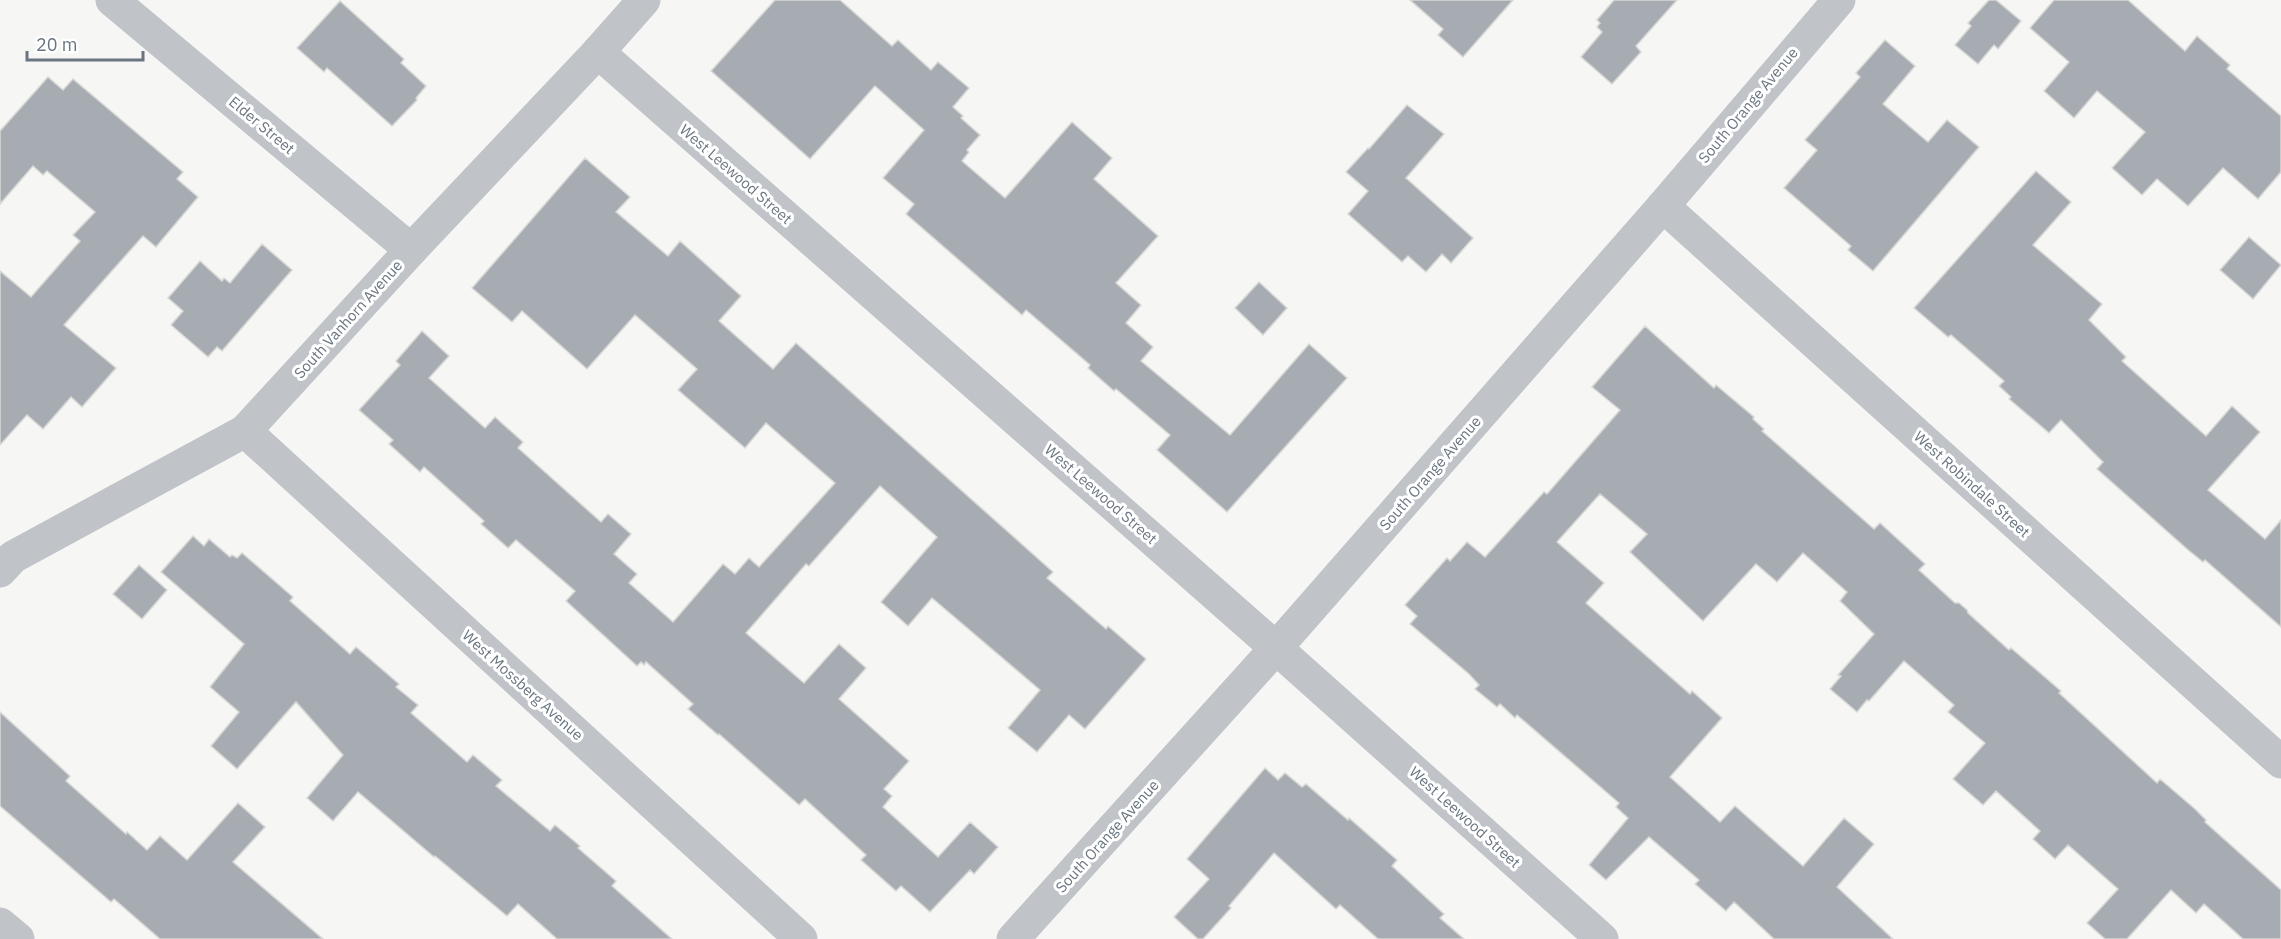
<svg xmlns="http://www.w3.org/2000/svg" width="2281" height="939" font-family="'IBM Plex Sans',sans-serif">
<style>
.building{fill:#a6acb2;stroke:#d8d8d6;stroke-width:1.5}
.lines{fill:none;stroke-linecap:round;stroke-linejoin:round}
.minor{stroke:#c0c3c7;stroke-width:33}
.tertiary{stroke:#c0c3c7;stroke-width:33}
.labels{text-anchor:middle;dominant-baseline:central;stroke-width:6;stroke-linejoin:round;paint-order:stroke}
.street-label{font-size:15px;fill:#697581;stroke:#fff}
</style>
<rect width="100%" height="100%" fill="#f6f6f4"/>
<g class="building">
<path d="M 775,0 L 840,0 L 892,46 L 898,40 L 931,70 L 938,62 L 969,88 L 953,107 L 963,116 L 961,118 L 980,135 L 967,150 L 969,152 L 962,161 L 1005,198 L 1072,122 L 1112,158 L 1094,179 L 1158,236 L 1116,283 L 1141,305 L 1126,323 L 1153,347 L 1141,361 L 1230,435 L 1309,344 L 1347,378 L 1227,512 L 1157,450 L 1170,435 L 1116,389 L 1114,391 L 1088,368 L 1090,365 L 1026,310 L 1022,315 L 906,214 L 914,204 L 883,178 L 924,130 L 875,86 L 810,159 L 711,71 Z"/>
<path d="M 1410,0 L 1513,0 L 1463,57 L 1438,35 L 1443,29 Z"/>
<path d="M 1614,0 L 1677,0 L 1636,46 L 1641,52 L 1612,84 L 1581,57 L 1602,32 L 1597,27 L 1600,23 L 1597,20 Z"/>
<path d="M 1989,0 L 1996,0 L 2021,21 L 1998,49 L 1994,45 L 1978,64 L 1955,45 L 1971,26 L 1968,23 Z"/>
<path d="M 2054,0 L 2128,0 L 2185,51 L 2197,36 L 2230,65 L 2227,69 L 2281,116 L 2281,172 L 2258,199 L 2223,168 L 2188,206 L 2157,179 L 2142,195 L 2112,168 L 2145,132 L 2097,91 L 2074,118 L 2044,91 L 2069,62 L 2030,28 Z"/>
<path d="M 340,1 L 404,59 L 401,63 L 426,86 L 416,98 L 417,100 L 392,126 L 327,68 L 324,72 L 297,48 Z"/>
<path d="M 1885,40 L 1915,66 L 1883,104 L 1928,142 L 1947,120 L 1979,147 L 1873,271 L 1848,250 L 1851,246 L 1784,188 L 1817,150 L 1805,140 L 1860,77 L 1856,73 Z"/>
<path d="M 48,77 L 63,90 L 73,79 L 183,172 L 177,179 L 198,197 L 156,247 L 143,236 L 64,325 L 116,368 L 82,407 L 71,397 L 43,429 L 27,415 L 0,445 L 0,271 L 31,297 L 80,241 L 73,235 L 95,212 L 47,171 L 43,175 L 33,166 L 0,204 L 0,131 Z"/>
<path d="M 1407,105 L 1444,134 L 1406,178 L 1473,238 L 1451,263 L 1442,254 L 1426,272 L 1408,256 L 1402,262 L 1348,214 L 1368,191 L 1346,172 L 1368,148 L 1369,149 Z"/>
<path d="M 585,158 L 630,197 L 616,212 L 668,256 L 680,241 L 741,296 L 719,321 L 773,369 L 796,343 L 1053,572 L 1047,578 L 1106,629 L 1108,626 L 1146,659 L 1085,729 L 1069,715 L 1037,752 L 1008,728 L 1040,690 L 932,598 L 908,626 L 881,602 L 937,537 L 880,486 L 809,566 L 806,564 L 746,633 L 804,683 L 839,644 L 866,668 L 839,699 L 909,761 L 884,789 L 892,796 L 883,807 L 938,857 L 970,822 L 998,847 L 974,874 L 970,870 L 930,912 L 901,886 L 896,891 L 861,860 L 866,855 L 805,799 L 799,805 L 719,734 L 718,735 L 688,709 L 693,704 L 646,662 L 644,665 L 641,662 L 637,666 L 566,601 L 575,591 L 516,540 L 508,548 L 481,524 L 484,521 L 424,467 L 420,472 L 389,444 L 393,440 L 359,410 L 400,365 L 396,361 L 422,331 L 449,356 L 429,378 L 485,428 L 495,417 L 523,442 L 518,448 L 601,522 L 608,514 L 631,534 L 614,554 L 637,574 L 629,583 L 673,622 L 723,564 L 735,574 L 749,558 L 759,567 L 835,483 L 766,423 L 745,448 L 678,390 L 697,369 L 635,315 L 587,369 L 522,311 L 512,322 L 472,288 Z"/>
<path d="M 2036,171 L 2071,202 L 2033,245 L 2102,304 L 2089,320 L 2126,357 L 2122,361 L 2206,436 L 2232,406 L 2260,432 L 2208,490 L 2265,539 L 2281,520 L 2281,627 L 2205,560 L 2203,562 L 2187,549 L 2097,469 L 2103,462 L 2061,420 L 2049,433 L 2009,399 L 2011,397 L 1999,386 L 2004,381 L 1951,335 L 1948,337 L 1914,308 Z"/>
<path d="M 2249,237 L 2281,265 L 2253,299 L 2220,270 Z"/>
<path d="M 262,244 L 292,270 L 222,351 L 217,347 L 208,357 L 171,325 L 183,311 L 168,298 L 200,261 L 222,281 L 224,278 L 230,283 Z"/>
<path d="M 1259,282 L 1287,308 L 1263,335 L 1235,308 Z"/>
<path d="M 1645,326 L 1714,388 L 1716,385 L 1754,417 L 1753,419 L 1764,429 L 1762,431 L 1874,529 L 1880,523 L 1925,564 L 1919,570 L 1955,603 L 1959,603 L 1967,610 L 1968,613 L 2009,650 L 2011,648 L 2061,691 L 2059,693 L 2157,783 L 2160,779 L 2195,809 L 2206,820 L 2205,822 L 2281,890 L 2281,939 L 2243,939 L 2204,904 L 2196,913 L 2171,890 L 2127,939 L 2105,939 L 2087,923 L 2118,889 L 2068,845 L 2055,859 L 2033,839 L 2040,831 L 1996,791 L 1983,805 L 1953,779 L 1985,743 L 1948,712 L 1954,705 L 1904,661 L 1869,701 L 1867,700 L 1857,712 L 1830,689 L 1841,676 L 1838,675 L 1874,634 L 1840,601 L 1847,592 L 1803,553 L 1777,582 L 1756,564 L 1703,621 L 1630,552 L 1647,534 L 1600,494 L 1557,542 L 1604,583 L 1586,603 L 1690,694 L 1692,691 L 1722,718 L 1670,777 L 1720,822 L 1735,806 L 1803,866 L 1844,818 L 1874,844 L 1837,887 L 1893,939 L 1774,939 L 1734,902 L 1726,911 L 1695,884 L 1699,880 L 1649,837 L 1606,880 L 1589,865 L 1628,818 L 1616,807 L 1619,803 L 1517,715 L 1515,718 L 1500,704 L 1497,707 L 1475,689 L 1479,685 L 1469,674 L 1410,624 L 1417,616 L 1405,605 L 1447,558 L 1450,561 L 1467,542 L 1485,557 L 1544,492 L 1547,494 L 1620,410 L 1592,387 Z"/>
<path d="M 193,536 L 204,546 L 209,539 L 230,557 L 232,555 L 237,558 L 242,553 L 293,597 L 290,601 L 350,654 L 356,647 L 399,684 L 396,687 L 418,705 L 411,713 L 467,762 L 473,755 L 502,780 L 496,786 L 550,831 L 555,825 L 580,846 L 578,848 L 616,881 L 612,886 L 672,939 L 557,939 L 518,904 L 507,916 L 435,856 L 434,857 L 358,792 L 333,821 L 307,798 L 343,755 L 296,702 L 237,769 L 211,746 L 239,712 L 210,687 L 244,644 L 161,572 Z"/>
<path d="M 139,565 L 167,590 L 142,619 L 113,594 Z"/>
<path d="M 0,712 L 70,776 L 66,781 L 126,834 L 127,832 L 147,850 L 160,836 L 187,860 L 238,803 L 265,827 L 233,862 L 323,939 L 160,939 L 114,899 L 111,902 L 0,806 Z"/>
<path d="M 1265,768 L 1278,780 L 1285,773 L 1302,787 L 1306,784 L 1348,820 L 1349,818 L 1397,860 L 1392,866 L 1444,914 L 1440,918 L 1464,939 L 1378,939 L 1340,905 L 1336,909 L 1274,853 L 1229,906 L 1231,908 L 1203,939 L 1198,939 L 1174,917 L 1209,879 L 1187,859 Z"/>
</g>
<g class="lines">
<g class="minor">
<path d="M 112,0 L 411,250"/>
<path d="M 598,52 L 1276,648 L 1602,939"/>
<path d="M 1663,206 L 2281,762"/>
<path d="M 245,431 L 801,939"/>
<path d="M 0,571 L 13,557 L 245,431 L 411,250 L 598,52 L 644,0"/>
<path d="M 0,924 L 18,939"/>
</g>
<path class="tertiary" d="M 1013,939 L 1276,648 L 1663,206 L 1839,0"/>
</g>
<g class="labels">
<g class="street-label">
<text transform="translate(1748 105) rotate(-50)">South Orange Avenue</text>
<text transform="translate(262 125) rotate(40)">Elder Street</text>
<text transform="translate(736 174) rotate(41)">West Leewood Street</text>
<text transform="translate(348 319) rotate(-48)">South Vanhorn Avenue</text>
<text transform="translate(1430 473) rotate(-49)">South Orange Avenue</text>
<text transform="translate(1972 484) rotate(42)">West Robindale Street</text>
<text transform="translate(1101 494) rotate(41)">West Leewood Street</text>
<text transform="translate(523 685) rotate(42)">West Mossberg Avenue</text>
<text transform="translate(1465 817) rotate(42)">West Leewood Street</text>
<text transform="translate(1107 836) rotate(-48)">South Orange Avenue</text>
</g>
</g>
<path d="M27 51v9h116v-9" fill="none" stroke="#697581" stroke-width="3"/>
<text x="36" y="51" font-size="18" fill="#697581" stroke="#ffffff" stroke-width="4.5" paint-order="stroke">20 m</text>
</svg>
